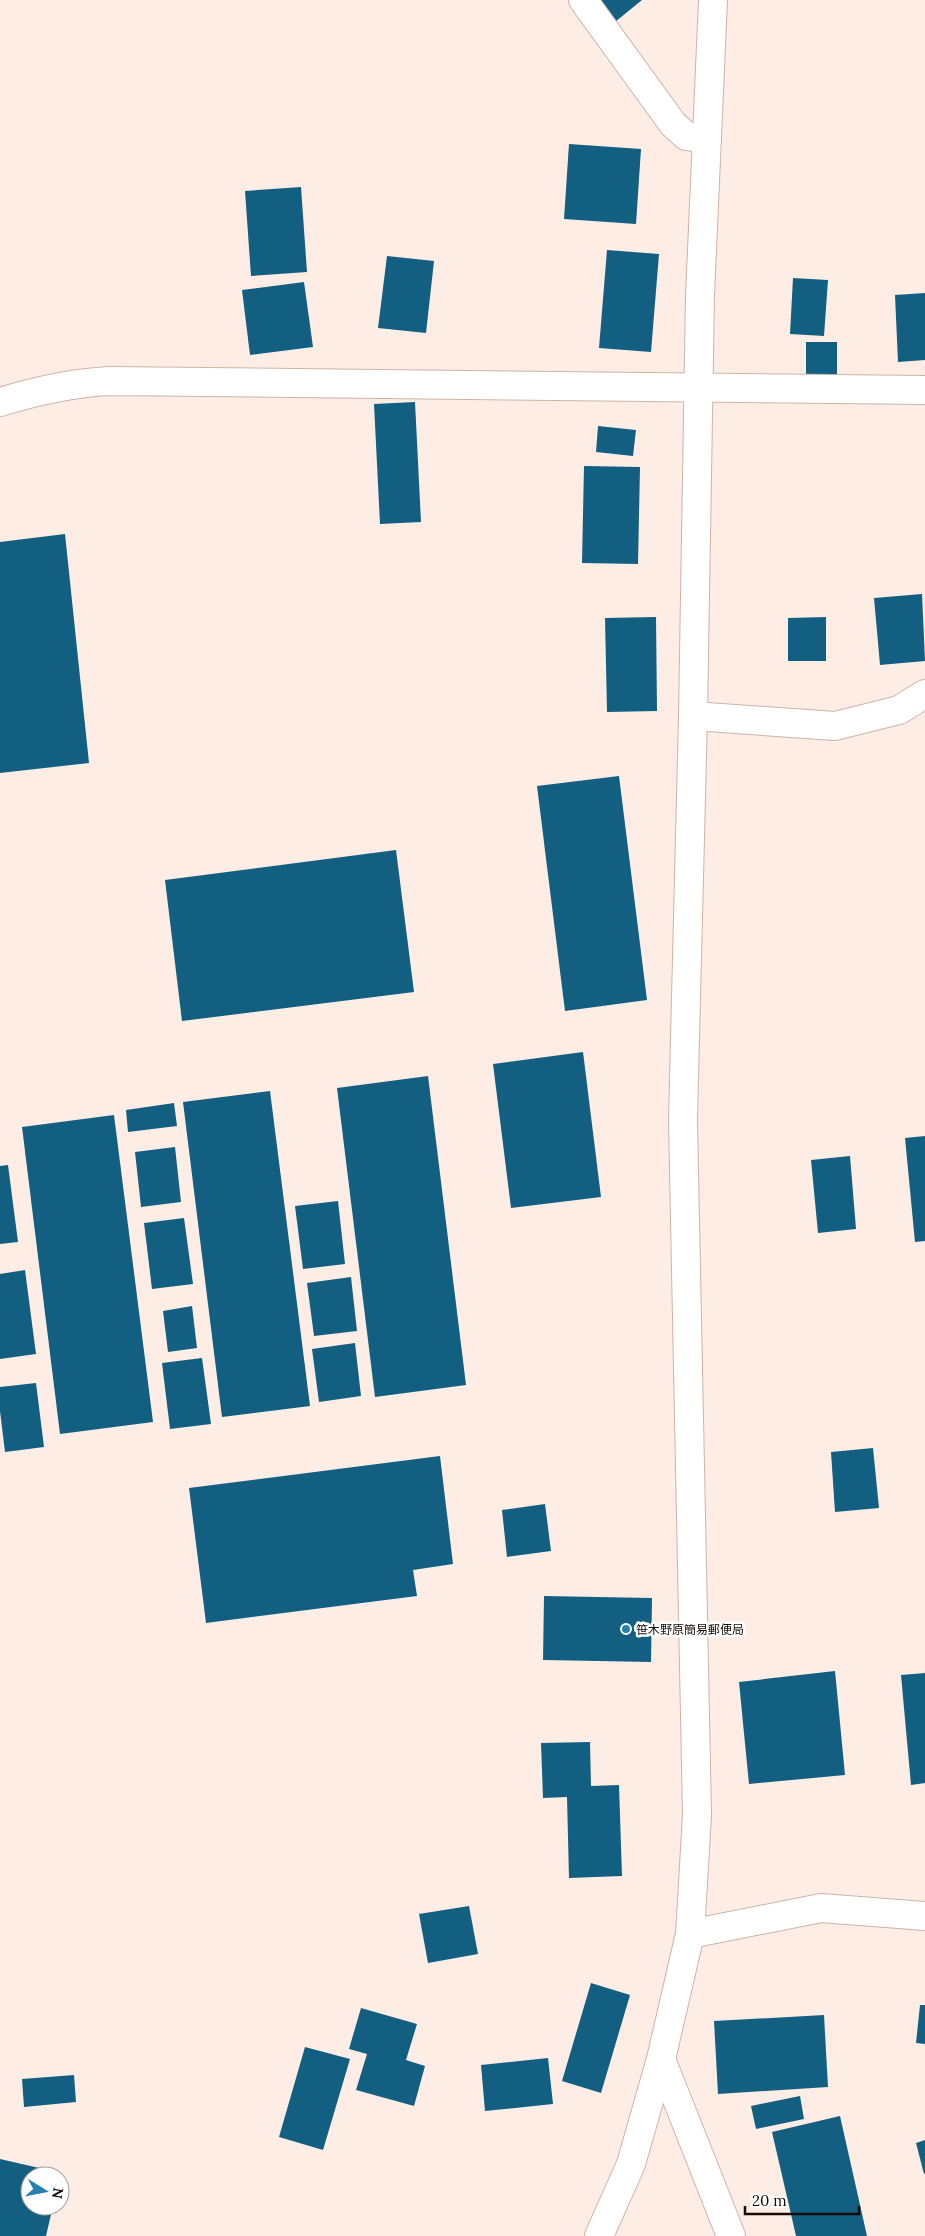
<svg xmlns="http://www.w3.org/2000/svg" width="925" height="2236" font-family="Lora,'Noto Sans JP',serif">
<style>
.building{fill:#135f82}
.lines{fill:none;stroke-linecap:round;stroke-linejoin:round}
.minor-casing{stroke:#ceb4a5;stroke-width:30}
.minor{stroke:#fff;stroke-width:28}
.poi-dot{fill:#2582ae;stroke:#fff;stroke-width:2}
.labels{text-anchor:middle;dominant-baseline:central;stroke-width:5;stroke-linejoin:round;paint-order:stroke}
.poi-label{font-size:12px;fill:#160d08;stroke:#fff;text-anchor:start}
</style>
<rect width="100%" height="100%" fill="#feede4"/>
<g class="building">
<path d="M 597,0 L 642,0 L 615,22 Z"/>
<path d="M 569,144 L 641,149 L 636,224 L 564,219 Z"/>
<path d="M 301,187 L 307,272 L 251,276 L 245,191 Z"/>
<path d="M 607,250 L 659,254 L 651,352 L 599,348 Z"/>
<path d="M 387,256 L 434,261 L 426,333 L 378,328 Z"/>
<path d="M 793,278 L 828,280 L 824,336 L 790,334 Z"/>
<path d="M 304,282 L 313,347 L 250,355 L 242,290 Z"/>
<path d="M 925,293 L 925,360 L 898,362 L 895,295 Z"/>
<rect x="806" y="342" width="31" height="35"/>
<path d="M 415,402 L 421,522 L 380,524 L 374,404 Z"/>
<path d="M 598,426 L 636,430 L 633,456 L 596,452 Z"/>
<path d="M 584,466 L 640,467 L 638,564 L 582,563 Z"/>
<path d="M 65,534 L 89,763 L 0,773 L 0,542 Z"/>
<path d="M 922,594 L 925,661 L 880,665 L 874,598 Z"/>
<path d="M 656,617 L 657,711 L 607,712 L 605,618 Z"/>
<path d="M 826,617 L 826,661 L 788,661 L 788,618 Z"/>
<path d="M 619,776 L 647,1000 L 565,1011 L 537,786 Z"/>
<path d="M 396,850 L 414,992 L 182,1021 L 165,880 Z"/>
<path d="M 583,1052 L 601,1197 L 511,1208 L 493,1064 Z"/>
<path d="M 428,1076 L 466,1385 L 375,1397 L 337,1088 Z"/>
<path d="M 270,1091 L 310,1406 L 222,1417 L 183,1102 Z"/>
<path d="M 174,1103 L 177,1126 L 128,1132 L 126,1110 Z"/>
<path d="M 114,1115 L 153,1422 L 60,1434 L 22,1127 Z"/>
<path d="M 925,1136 L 925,1241 L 915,1242 L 905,1138 Z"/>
<path d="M 175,1147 L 181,1202 L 141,1207 L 135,1152 Z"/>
<path d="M 850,1156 L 856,1229 L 818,1233 L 811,1160 Z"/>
<path d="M 8,1165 L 18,1242 L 0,1244 L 0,1166 Z"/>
<path d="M 338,1201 L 345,1264 L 303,1269 L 295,1206 Z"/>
<path d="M 184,1218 L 193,1284 L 152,1289 L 144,1223 Z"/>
<path d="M 25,1270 L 36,1354 L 0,1359 L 0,1274 Z"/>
<path d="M 351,1277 L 357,1331 L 314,1336 L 307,1283 Z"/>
<path d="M 192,1306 L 197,1348 L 168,1352 L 163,1311 Z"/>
<path d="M 355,1343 L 361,1396 L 319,1402 L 312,1349 Z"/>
<path d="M 202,1358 L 211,1424 L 170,1429 L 162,1363 Z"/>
<path d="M 36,1383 L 44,1447 L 5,1452 L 0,1411 L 0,1387 Z"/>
<path d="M 873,1448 L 879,1508 L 835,1512 L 831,1452 Z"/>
<path d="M 440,1456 L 453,1564 L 413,1570 L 417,1596 L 206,1623 L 189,1488 Z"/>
<path d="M 545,1504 L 551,1551 L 507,1557 L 502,1510 Z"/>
<path d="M 544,1596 L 652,1598 L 651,1662 L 543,1660 Z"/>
<path d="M 835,1671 L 845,1775 L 749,1784 L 739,1682 Z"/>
<path d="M 925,1673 L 925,1783 L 911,1785 L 901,1675 Z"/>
<path d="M 590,1742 L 591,1786 L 619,1785 L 622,1876 L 569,1878 L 567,1797 L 543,1798 L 541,1743 Z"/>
<path d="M 469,1906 L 478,1954 L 428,1963 L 419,1914 Z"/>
<path d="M 591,1983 L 630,1995 L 601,2093 L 562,2081 Z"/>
<path d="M 920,2005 L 925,2005 L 925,2044 L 916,2043 Z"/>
<path d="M 361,2008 L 417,2024 L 406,2060 L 425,2066 L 414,2106 L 356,2090 L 367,2054 L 349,2049 Z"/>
<path d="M 824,2015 L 828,2087 L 718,2094 L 714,2021 Z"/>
<path d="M 305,2047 L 350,2059 L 323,2150 L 279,2137 Z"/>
<path d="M 548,2058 L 553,2104 L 485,2111 L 481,2065 Z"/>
<path d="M 74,2075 L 76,2102 L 24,2107 L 22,2079 Z"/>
<path d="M 800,2096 L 804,2119 L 756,2129 L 751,2106 Z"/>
<path d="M 840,2116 L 867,2236 L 796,2236 L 772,2132 Z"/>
<path d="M 925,2140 L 925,2173 L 924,2174 L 916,2143 Z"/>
<path d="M 0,2159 L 61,2173 L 60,2176 L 30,2176 L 30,2206 L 53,2206 L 46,2236 L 0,2236 Z"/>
</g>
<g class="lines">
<g class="minor-casing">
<g id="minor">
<path d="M 583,0 L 673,124 L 686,136 L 707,139"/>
<path d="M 0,402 C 36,391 71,383 109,381 L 925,390"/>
<path d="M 693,716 L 835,726 L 899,710 L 925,694"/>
<path d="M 690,1934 L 821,1908 L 925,1916"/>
<path d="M 661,2059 L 731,2236"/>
<path d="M 599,2236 L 631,2164 L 661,2059 L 690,1934 L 697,1815 L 683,1120 L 693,716 L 700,296 L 713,0"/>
</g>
</g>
<use href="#minor" class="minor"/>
</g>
<circle class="poi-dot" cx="626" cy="1629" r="5"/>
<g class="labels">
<g class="poi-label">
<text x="636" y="1629">笹木野原簡易郵便局</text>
</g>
</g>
<g transform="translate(45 2191) rotate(100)"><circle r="24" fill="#ffffff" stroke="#a29e9c"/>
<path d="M0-4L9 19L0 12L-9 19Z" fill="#2582ae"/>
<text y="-8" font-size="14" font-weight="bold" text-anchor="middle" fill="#160d08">N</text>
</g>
<path d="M745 2206v8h114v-8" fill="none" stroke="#160d08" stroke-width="2.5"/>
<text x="752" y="2206" font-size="15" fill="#160d08" stroke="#ffffff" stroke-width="4" paint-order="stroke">20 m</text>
</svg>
